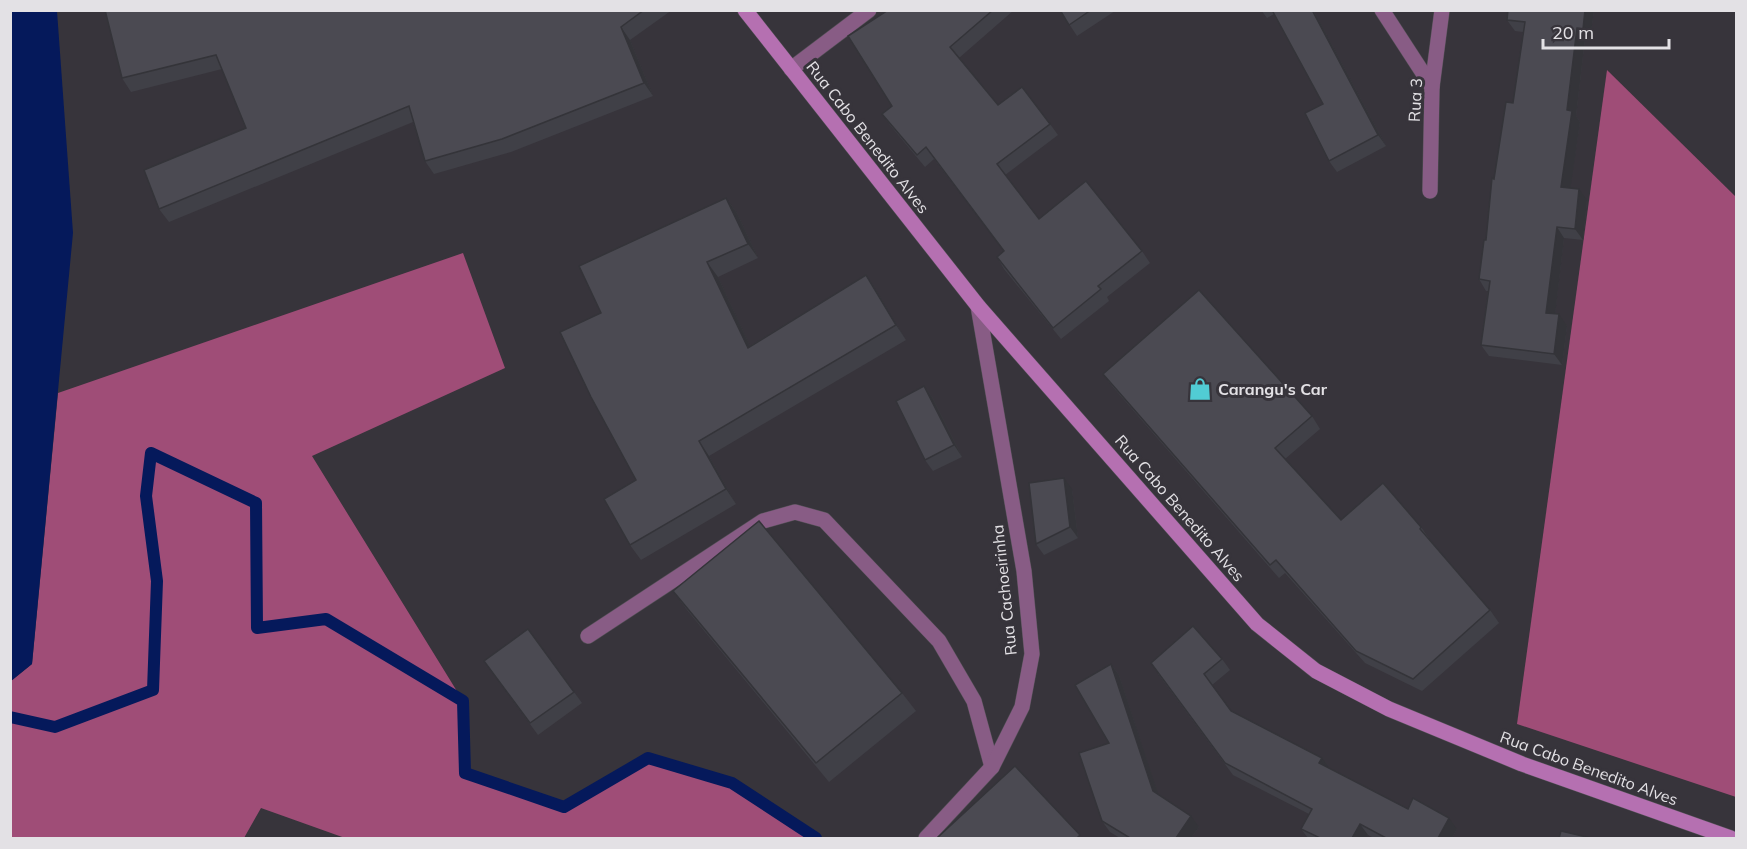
<svg xmlns="http://www.w3.org/2000/svg" width="1747" height="849" font-family="Mulish,sans-serif">
<style>
.forest{fill:#9f4d77}
.water{fill:#05195b}
.lines{fill:none;stroke-linecap:round;stroke-linejoin:round}
.stream{stroke:#05195b;stroke-width:12}
.service-casing{stroke:#535056;stroke-width:16}
.minor-casing{stroke:#535056;stroke-width:16}
.secondary-casing{stroke:#535056;stroke-width:16}
.service{stroke:#885c85;stroke-width:15}
.minor{stroke:#885c85;stroke-width:15}
.secondary{stroke:#b570b1;stroke-width:15}
.wall{fill:#404047}
.shaded-wall{fill:#343439}
.building{fill:#4b4a52;stroke:#343439;stroke-width:1.5}
.labels{text-anchor:middle;dominant-baseline:central;stroke-width:6;stroke-linejoin:round;paint-order:stroke}
.street-label{font-size:16px;fill:#e3e1e5;stroke:#37343b}
.poi-label{font-size:16px;font-weight:bold;fill:#e3e1e5;stroke:#37343b;text-anchor:start}
</style>
<rect width="100%" height="100%" fill="#37343b"/>
<g class="forest">
<path d="M 1607,70 L 1736,197 L 1736,797 L 1517,724 Z"/>
<path d="M 463,253 L 505,368 L 312,456 L 463,701 L 465,773 L 564,807 L 648,758 L 732,783 L 816,838 L 345,838 L 261,808 L 244,838 L 11,838 L 11,681 L 32,664 L 58,393 Z"/>
</g>
<path class="water" d="M 11,10 L 57,11 L 73,233 L 32,664 L 11,681 Z"/>
<g class="lines">
<path class="stream" d="M 10,717 L 55,727 L 153,690 L 157,581 L 146,496 L 151,453 L 256,503 L 257,628 L 326,619 L 463,701 L 465,773 L 564,807 L 648,758 L 732,783 L 816,838"/>
<g class="service-casing">
<path id="service" d="M 588,636 L 763,521 L 795,512 L 824,520 L 939,641 L 974,701 L 992,767"/>
</g>
<g class="minor-casing">
<g id="minor">
<path d="M 1382,10 L 1432,87"/>
<path d="M 791,69 L 869,10"/>
<path d="M 1430,191 L 1432,87 L 1442,10"/>
<path d="M 926,838 L 992,767 L 1022,707 L 1032,654 L 1024,571 L 978,306"/>
</g>
</g>
<g class="secondary-casing">
<path id="secondary" d="M 745,10 L 978,306 L 1257,624 L 1316,671 L 1389,709 L 1522,764 L 1731,838"/>
</g>
<use href="#service" class="service"/>
<use href="#minor" class="minor"/>
<use href="#secondary" class="secondary"/>
</g>
<g class="wall">
<path d="M 105,10 L 672,10 L 630,40 L 653,96 L 511,152 L 434,174 L 425,161 L 413,122 L 169,222 L 159,209 L 246,128 L 222,69 L 131,92 L 122,78 Z"/>
<path d="M 888,10 L 1014,10 L 959,58 L 998,105 L 1050,124 L 1058,135 L 1005,175 L 1039,219 L 1142,251 L 1150,263 L 1107,297 L 1109,301 L 1061,339 L 1004,269 L 997,257 L 1004,251 L 934,159 L 925,167 L 890,125 L 882,114 L 892,106 L 884,14 Z"/>
<path d="M 1060,10 L 1114,10 L 1115,11 L 1077,36 Z"/>
<path d="M 1261,10 L 1313,10 L 1317,17 L 1386,146 L 1337,172 L 1329,161 L 1323,104 L 1274,14 L 1267,18 Z"/>
<path d="M 1508,10 L 1594,10 L 1590,40 L 1585,39 L 1576,116 L 1580,122 L 1570,188 L 1587,200 L 1583,240 L 1564,238 L 1555,314 L 1567,326 L 1562,365 L 1489,356 L 1481,345 L 1488,291 L 1486,291 L 1479,279 L 1486,240 L 1494,179 L 1513,103 L 1523,32 L 1515,31 L 1507,20 Z"/>
<path d="M 726,198 L 737,213 L 758,258 L 718,277 L 750,346 L 866,275 L 876,290 L 906,340 L 709,456 L 736,504 L 641,560 L 630,545 L 636,480 Z"/>
<path d="M 1103,374 L 1312,416 L 1320,429 L 1285,459 L 1341,520 L 1421,527 L 1430,540 L 1490,610 L 1499,623 L 1422,691 L 1365,663 L 1285,573 L 1279,578 L 1112,386 Z"/>
<path d="M 924,386 L 932,397 L 962,457 L 933,471 L 925,460 Z"/>
<path d="M 1072,489 L 1078,538 L 1044,555 L 1036,544 Z"/>
<path d="M 673,591 L 902,693 L 916,711 L 829,782 L 687,610 Z"/>
<path d="M 528,629 L 582,703 L 538,735 L 484,661 Z"/>
<path d="M 1222,659 L 1230,670 L 1212,685 L 1231,711 L 1330,769 L 1408,809 L 1457,829 L 1452,838 L 1374,838 L 1368,835 L 1366,838 L 1308,838 L 1301,829 L 1309,814 L 1233,775 L 1158,674 Z"/>
<path d="M 1111,664 L 1119,675 L 1158,795 L 1199,827 L 1191,838 L 1120,838 L 1110,832 L 1102,821 L 1109,743 Z"/>
</g>
<g class="shaded-wall">
<path d="M 1312,10 L 1317,17 L 1386,146 L 1378,135 Z"/>
<path d="M 1585,10 L 1594,10 L 1590,40 L 1583,29 Z"/>
<path d="M 621,27 L 630,40 L 653,96 L 644,83 Z"/>
<path d="M 1577,28 L 1585,39 L 1576,116 L 1580,122 L 1569,198 L 1561,187 L 1567,110 Z"/>
<path d="M 1579,189 L 1587,200 L 1583,240 L 1575,229 Z"/>
<path d="M 726,198 L 737,213 L 758,258 L 748,244 Z"/>
<path d="M 1557,227 L 1564,238 L 1554,324 L 1546,313 Z"/>
<path d="M 707,262 L 718,277 L 758,363 L 748,348 Z"/>
<path d="M 866,275 L 876,290 L 906,340 L 896,325 Z"/>
<path d="M 1559,314 L 1567,326 L 1562,365 L 1554,354 Z"/>
<path d="M 924,386 L 932,397 L 962,457 L 954,445 Z"/>
<path d="M 699,441 L 709,456 L 736,504 L 726,489 Z"/>
<path d="M 1064,478 L 1072,489 L 1078,538 L 1070,527 Z"/>
<path d="M 1111,664 L 1119,675 L 1161,803 L 1153,791 Z"/>
<path d="M 1322,758 L 1330,769 L 1319,763 Z"/>
<path d="M 1191,816 L 1199,827 L 1191,838 L 1176,838 Z"/>
<path d="M 1449,818 L 1457,829 L 1452,838 L 1438,838 Z"/>
<path d="M 1360,824 L 1368,835 L 1366,838 L 1352,838 Z"/>
</g>
<g class="building">
<path d="M 105,10 L 644,10 L 621,27 L 644,83 L 502,139 L 425,161 L 409,106 L 159,209 L 144,170 L 246,128 L 216,55 L 122,78 Z"/>
<path d="M 888,10 L 993,10 L 950,47 L 998,105 L 1022,87 L 1050,124 L 997,164 L 1039,219 L 1086,181 L 1142,251 L 1098,286 L 1101,289 L 1053,328 L 997,257 L 1004,251 L 926,147 L 917,155 L 882,114 L 892,106 L 848,36 Z"/>
<path d="M 1060,10 L 1091,10 L 1069,25 Z"/>
<path d="M 1272,10 L 1312,10 L 1378,135 L 1329,161 L 1305,113 L 1323,104 Z"/>
<path d="M 1508,10 L 1585,10 L 1583,29 L 1577,28 L 1567,110 L 1572,111 L 1561,187 L 1579,189 L 1575,229 L 1557,227 L 1546,313 L 1559,314 L 1554,354 L 1481,345 L 1490,281 L 1479,279 L 1484,240 L 1486,240 L 1492,178 L 1494,179 L 1506,102 L 1513,103 L 1525,22 L 1507,20 Z"/>
<path d="M 726,198 L 748,244 L 707,262 L 748,348 L 866,275 L 896,325 L 699,441 L 726,489 L 630,545 L 604,499 L 636,480 L 591,397 L 560,332 L 601,313 L 579,266 Z"/>
<path d="M 1199,290 L 1312,416 L 1275,448 L 1341,520 L 1383,483 L 1421,527 L 1420,529 L 1490,610 L 1413,679 L 1356,651 L 1276,560 L 1270,565 L 1103,374 Z"/>
<path d="M 924,386 L 954,445 L 925,460 L 896,401 Z"/>
<path d="M 1064,478 L 1070,527 L 1036,544 L 1029,483 Z"/>
<path d="M 759,521 L 902,693 L 816,763 L 673,591 Z"/>
<path d="M 1193,626 L 1222,659 L 1204,674 L 1231,711 L 1322,758 L 1319,763 L 1408,809 L 1413,798 L 1449,818 L 1438,838 L 1386,838 L 1360,824 L 1352,838 L 1320,838 L 1301,829 L 1312,809 L 1225,763 L 1151,663 Z"/>
<path d="M 528,629 L 574,692 L 530,723 L 484,661 Z"/>
<path d="M 1111,664 L 1153,791 L 1191,816 L 1176,838 L 1130,838 L 1102,821 L 1079,753 L 1109,743 L 1075,685 Z"/>
<path d="M 1015,766 L 1080,835 L 1077,838 L 937,838 Z"/>
<path d="M 1561,831 L 1591,838 L 1559,838 Z"/>
</g>
<defs>
<g id="shop-bare" transform="scale(1.8)"><path d="M-5-2.5h2.3a2.7 3.5 0 0 1 5.4 0H5L5.5 6h-11ZM-1.5-2.5h3a1.5 2.3 0 0 0-3 0Z" fill="#51ccd4" stroke="#37343b" stroke-width="2.5" paint-order="stroke"/></g>
</defs>
<g fill-rule="evenodd">
<use href="#shop-bare" x="1200" y="389"/>
</g>
<g class="labels">
<g class="street-label">
<text transform="translate(1415 100) rotate(-87)">Rua 3</text>
<text transform="translate(868 137) rotate(52)">Rua Cabo Benedito Alves</text>
<text transform="translate(1180 508) rotate(49)">Rua Cabo Benedito Alves</text>
<text transform="translate(1004 590) rotate(-96)">Rua Cachoeirinha</text>
<text transform="translate(1589 768) rotate(20)">Rua Cabo Benedito Alves</text>
</g>
<g class="poi-label">
<text x="1218" y="389">Carangu's Car</text>
</g>
</g>
<rect width="1747" height="849" fill="none" stroke="#e3e1e5" stroke-width="24"/>
<path d="M1543 39v9h126v-9" fill="none" stroke="#e3e1e5" stroke-width="3"/>
<text x="1552" y="39" font-size="18" fill="#e3e1e5" stroke="#37343b" stroke-width="4.5" paint-order="stroke">20 m</text>
</svg>
